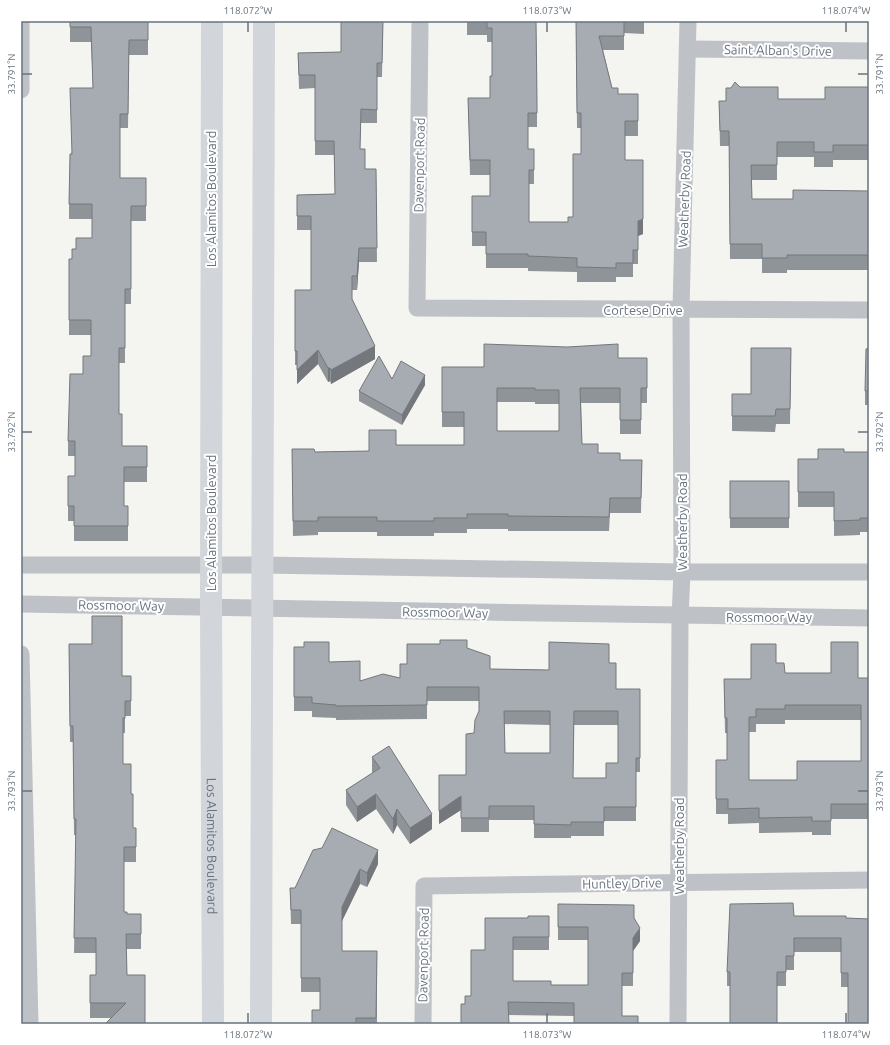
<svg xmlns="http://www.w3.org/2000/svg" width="890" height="1045" font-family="Ubuntu,sans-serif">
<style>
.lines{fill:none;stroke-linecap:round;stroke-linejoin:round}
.street{stroke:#bec1c5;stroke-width:17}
.primary{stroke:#d2d5d9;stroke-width:22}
.wall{fill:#8f9498;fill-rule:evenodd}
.shaded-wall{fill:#74787c}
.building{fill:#a6acb1;stroke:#74787c;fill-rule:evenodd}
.ticks{fill:none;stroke:#67737f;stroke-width:1.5}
.labels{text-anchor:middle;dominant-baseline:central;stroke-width:4;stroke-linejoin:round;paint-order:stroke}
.street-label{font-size:13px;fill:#67737f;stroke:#fff}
.neatline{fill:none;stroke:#67737f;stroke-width:1.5}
.ticks-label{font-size:10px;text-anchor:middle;fill:#67737f}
</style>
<rect width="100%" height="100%" fill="#f4f4f1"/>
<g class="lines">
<g class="street">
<path d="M 420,21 L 417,308 L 869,310"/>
<path d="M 688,49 L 869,51"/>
<path d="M 21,90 L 21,21"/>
<path d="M 21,565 L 263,565 L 682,572 L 869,572"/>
<path d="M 21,604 C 304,607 586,616 869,618"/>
<path d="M 21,654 L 30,1024"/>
<path d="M 423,1024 L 424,886 L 869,880"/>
<path d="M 678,1024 L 680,617 L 682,572 L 681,310 L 688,21"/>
</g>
<g class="primary">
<path id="s1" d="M 212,21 L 211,606 L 213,1024"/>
<path d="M 261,1024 L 264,21"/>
</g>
</g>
<g class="wall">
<path d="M 70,21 L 148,21 L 148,55 L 129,55 L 128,128 L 120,128 L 120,178 L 146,178 L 146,221 L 131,221 L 131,304 L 125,304 L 125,363 L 119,363 L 119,414 L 122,446 L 147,446 L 147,482 L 124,482 L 124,506 L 128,506 L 128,541 L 74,541 L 74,521 L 68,521 L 68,476 L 75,476 L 75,456 L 68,456 L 68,441 L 83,374 L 91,356 L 91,335 L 69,335 L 69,259 L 72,259 L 76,249 L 92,238 L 92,219 L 69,219 L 69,204 L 71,154 L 93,88 L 91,42 L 70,42 Z"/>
<path d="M 341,21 L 383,21 L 382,77 L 377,77 L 377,123 L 361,123 L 360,149 L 365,169 L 376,169 L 377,262 L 359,262 L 357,290 L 352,290 L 352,299 L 375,359 L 331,384 L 330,381 L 328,382 L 318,364 L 297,384 L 297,365 L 295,365 L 295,290 L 311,290 L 311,230 L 297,230 L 297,195 L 335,194 L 334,155 L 315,155 L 315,88 L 299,89 L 298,53 L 341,52 Z"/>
<path d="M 467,21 L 536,21 L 537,116 L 537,127 L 528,127 L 528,149 L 534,149 L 534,184 L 529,184 L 529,222 L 568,222 L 573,217 L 581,154 L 581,128 L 577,128 L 576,21 L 644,21 L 644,34 L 624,33 L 624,50 L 603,50 L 612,88 L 618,94 L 638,94 L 638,136 L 625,136 L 625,160 L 643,234 L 638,236 L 638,264 L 633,264 L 633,277 L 616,277 L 616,282 L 577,282 L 577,272 L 528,271 L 528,268 L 486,268 L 486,246 L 472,246 L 472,196 L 490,196 L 490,175 L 470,175 L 468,98 L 490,98 L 492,76 L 492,42 L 487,42 L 487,35 L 467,35 Z"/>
<path d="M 740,87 L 778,99 L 825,99 L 869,87 L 869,163 L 869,160 L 833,160 L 833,167 L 814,167 L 814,157 L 777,157 L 777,180 L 751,180 L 752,199 L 793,199 L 869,191 L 869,270 L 787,270 L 787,273 L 762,273 L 762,259 L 730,259 L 729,146 L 720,146 L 719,101 L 726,101 L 731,88 Z"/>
<path d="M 791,348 L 790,424 L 776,424 L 775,432 L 732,431 L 732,394 L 751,394 Z"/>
<path d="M 869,348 L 869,405 L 865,405 L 865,391 Z"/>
<path d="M 618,358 L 647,358 L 647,403 L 641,403 L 641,434 L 620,434 L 620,403 L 581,403 L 582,444 L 598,453 L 620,460 L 642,460 L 641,513 L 610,513 L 609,531 L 508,531 L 508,529 L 467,529 L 467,533 L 434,533 L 434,536 L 377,536 L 377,532 L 318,532 L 318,535 L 293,536 L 292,449 L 315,452 L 369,451 L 396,445 L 464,445 L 464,427 L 442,427 L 442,367 L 484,367 ZM 497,402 L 535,402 L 535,404 L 559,404 L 559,431 L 497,431 Z"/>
<path d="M 392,379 L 425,385 L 402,425 L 359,401 L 359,391 Z"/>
<path d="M 844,452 L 869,452 L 869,532 L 860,532 L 860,535 L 834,536 L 834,507 L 798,507 L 798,459 L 818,459 Z"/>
<rect x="730" y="481" width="59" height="47"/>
<path d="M 69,644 L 122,676 L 131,676 L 131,716 L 125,716 L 125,733 L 123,733 L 123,764 L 131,794 L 133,828 L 136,828 L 136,862 L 124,862 L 124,912 L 127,914 L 141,914 L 141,949 L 126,949 L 127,975 L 145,1024 L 111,1018 L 90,1018 L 90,975 L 96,975 L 96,953 L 74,953 L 76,835 L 74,835 L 73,742 L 70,742 Z"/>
<path d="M 294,647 L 329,662 L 360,681 L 400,678 L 407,664 L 467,648 L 490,669 L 549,670 L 609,663 L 616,689 L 640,689 L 640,772 L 636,772 L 636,821 L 604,821 L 604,836 L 571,836 L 571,838 L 534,838 L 534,820 L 489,820 L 489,832 L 461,832 L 461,810 L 439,824 L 466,775 L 474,733 L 479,711 L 479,701 L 427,701 L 427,719 L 336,720 L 336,718 L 312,717 L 312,711 L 294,711 ZM 504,724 L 550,725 L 550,753 L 505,753 ZM 574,725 L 618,725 L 618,763 L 606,778 L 573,778 Z"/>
<path d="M 776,663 L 785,673 L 858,678 L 869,678 L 869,819 L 831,819 L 831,835 L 812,835 L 812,832 L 759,833 L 759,823 L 728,824 L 728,814 L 716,814 L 716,760 L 727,760 L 727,733 L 725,733 L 724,679 L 751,679 ZM 785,720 L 861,720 L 861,761 L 797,780 L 749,780 L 749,732 L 756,732 L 756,724 L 785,724 Z"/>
<path d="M 372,757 L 432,829 L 410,844 L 397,825 L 393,834 L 376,809 L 357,822 L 346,805 L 346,790 L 373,773 L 372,772 Z"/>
<path d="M 378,864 L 367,887 L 360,884 L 342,921 L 342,951 L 377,951 L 377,1024 L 312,1024 L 320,1010 L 320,992 L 301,992 L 301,924 L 291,924 L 290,888 L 295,888 Z"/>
<path d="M 558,904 L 634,918 L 640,941 L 633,951 L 633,986 L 622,986 L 574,1016 L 508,1015 L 465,1004 L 471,996 L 485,950 L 528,918 L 549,916 L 549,950 L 513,950 L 513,981 L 551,985 L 588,985 L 588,940 L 558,940 Z"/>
<path d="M 794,916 L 869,919 L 848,987 L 841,987 L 841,952 L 794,952 L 794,970 L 786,970 L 786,986 L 727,986 L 727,972 Z"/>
</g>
<g class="shaded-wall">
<path d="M 643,219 L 643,234 L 638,236 L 638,221 Z"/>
<path d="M 359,248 L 359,262 L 357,290 L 357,276 Z"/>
<path d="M 375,346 L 375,359 L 331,384 L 331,370 Z"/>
<path d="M 318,350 L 318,364 L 297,384 L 297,370 Z"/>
<path d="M 328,368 L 330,368 L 330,381 L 328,382 Z"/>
<path d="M 425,375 L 425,385 L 402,425 L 402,415 Z"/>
<path d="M 376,794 L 376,809 L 357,822 L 357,807 Z"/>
<path d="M 461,796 L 461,810 L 439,824 L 439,811 Z"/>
<path d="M 397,809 L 397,825 L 393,834 L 393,819 Z"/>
<path d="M 432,814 L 432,829 L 410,844 L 410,828 Z"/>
<path d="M 378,850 L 378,864 L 367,887 L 367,873 Z"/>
<path d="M 360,869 L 360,884 L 342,921 L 342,907 Z"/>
<path d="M 640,928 L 640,941 L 633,951 L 633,938 Z"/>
</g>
<g class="building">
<path d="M 70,21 L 148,21 L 148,40 L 129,40 L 128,114 L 120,114 L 120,178 L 146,178 L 146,206 L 131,206 L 131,289 L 125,289 L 125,348 L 119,348 L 119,414 L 122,414 L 122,446 L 147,446 L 147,467 L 124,467 L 124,506 L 128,506 L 128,526 L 74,526 L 74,506 L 68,506 L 68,476 L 75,476 L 75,441 L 68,441 L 70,374 L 83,374 L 83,356 L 91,356 L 91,320 L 69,320 L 69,259 L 72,259 L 72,249 L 76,249 L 76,238 L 92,238 L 92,204 L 69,204 L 70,154 L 72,154 L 70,88 L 93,88 L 91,27 L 70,27 Z"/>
<path d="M 341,21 L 383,21 L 382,63 L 377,63 L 377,110 L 361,109 L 360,149 L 365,149 L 365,169 L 376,169 L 377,248 L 359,248 L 357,276 L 352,276 L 352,299 L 375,346 L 331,370 L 330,368 L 328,368 L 318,350 L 297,370 L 297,351 L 295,351 L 295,290 L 311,290 L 311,216 L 297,216 L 297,195 L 335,194 L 334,141 L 315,141 L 315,75 L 299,75 L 298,53 L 341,52 Z"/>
<path d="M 487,21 L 536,21 L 537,101 L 537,113 L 528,113 L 528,149 L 534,149 L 534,170 L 529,170 L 529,222 L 568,222 L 568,217 L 573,217 L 573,154 L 581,154 L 581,113 L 577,113 L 576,21 L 624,21 L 624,36 L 599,36 L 612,88 L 618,88 L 618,94 L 638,94 L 638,121 L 625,121 L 625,160 L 643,160 L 643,219 L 638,221 L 638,250 L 633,250 L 633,263 L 616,263 L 616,268 L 577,267 L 577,258 L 528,256 L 528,254 L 486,254 L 486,232 L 472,232 L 472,196 L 490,196 L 490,160 L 470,160 L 468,98 L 490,98 L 490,76 L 492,76 L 492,28 L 487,28 Z"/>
<path d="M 735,82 L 740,87 L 778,87 L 778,99 L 825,99 L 825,87 L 869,87 L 869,148 L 869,145 L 833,145 L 833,152 L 814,152 L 814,142 L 777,142 L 777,165 L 751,165 L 752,199 L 793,199 L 793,190 L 869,191 L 869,255 L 787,255 L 787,258 L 762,258 L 762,244 L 730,244 L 729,131 L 720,131 L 719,101 L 726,101 L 726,88 L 731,88 Z"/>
<path d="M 484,344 L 567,347 L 618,344 L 618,358 L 647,358 L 647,388 L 641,388 L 641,420 L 620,420 L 620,388 L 580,388 L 582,444 L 598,444 L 598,453 L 620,453 L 620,460 L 642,460 L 641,498 L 610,498 L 609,517 L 508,516 L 508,514 L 467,514 L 467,518 L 434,518 L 434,521 L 377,521 L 377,517 L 318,517 L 318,521 L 293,521 L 292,449 L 314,449 L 315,452 L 369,451 L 369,430 L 396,430 L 396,445 L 464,445 L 464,412 L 442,412 L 442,367 L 484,367 ZM 497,388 L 535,388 L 535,390 L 559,390 L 559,431 L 497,431 Z"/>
<path d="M 751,348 L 791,348 L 790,409 L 776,409 L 775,416 L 732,416 L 732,394 L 751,394 Z"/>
<path d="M 869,348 L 869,391 L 865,391 L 866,349 Z"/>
<path d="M 379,356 L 392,379 L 401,361 L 425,375 L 402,415 L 359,391 Z"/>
<path d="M 818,449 L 844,449 L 844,452 L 869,452 L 869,518 L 860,518 L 860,520 L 834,521 L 834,492 L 798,492 L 798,459 L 818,459 Z"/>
<rect x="730" y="481" width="59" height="37"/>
<path d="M 92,616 L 122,616 L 122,676 L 131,676 L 131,701 L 125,701 L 125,718 L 123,718 L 123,764 L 131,764 L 131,794 L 133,794 L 133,828 L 136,828 L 136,847 L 124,847 L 124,912 L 127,912 L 127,914 L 141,914 L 141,934 L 126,934 L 127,975 L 145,975 L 145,1024 L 105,1024 L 126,1003 L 90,1003 L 90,975 L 96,975 L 96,938 L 74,938 L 76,819 L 74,819 L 73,726 L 70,726 L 69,644 L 92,644 Z"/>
<path d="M 440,640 L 467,640 L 467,648 L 490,656 L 490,669 L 549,670 L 549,642 L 609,644 L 609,663 L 616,663 L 616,689 L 640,689 L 640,758 L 636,758 L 636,807 L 604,807 L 604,822 L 571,822 L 571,825 L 534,824 L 534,806 L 489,806 L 489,818 L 461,818 L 461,796 L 439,811 L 439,775 L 466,775 L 466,734 L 474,733 L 475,720 L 479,711 L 479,687 L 427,687 L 427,705 L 336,706 L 336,705 L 312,703 L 312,697 L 294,697 L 294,647 L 304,647 L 304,642 L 329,642 L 329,662 L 360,661 L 360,681 L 383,674 L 400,678 L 400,664 L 407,664 L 407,644 L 440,644 ZM 504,711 L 550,711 L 550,753 L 505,753 ZM 574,711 L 618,711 L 618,763 L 606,763 L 606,778 L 573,778 Z"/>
<path d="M 831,642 L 858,642 L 858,678 L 869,678 L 869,804 L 831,804 L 831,821 L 812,821 L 812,817 L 759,818 L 759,808 L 728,809 L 728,799 L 716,799 L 716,760 L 727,760 L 727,718 L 725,718 L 724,679 L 751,679 L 751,644 L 776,644 L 776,663 L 784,663 L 785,673 L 831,673 ZM 785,705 L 861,705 L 861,761 L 797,761 L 797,780 L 749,780 L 749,717 L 756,717 L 756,709 L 785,709 Z"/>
<path d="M 389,746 L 432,814 L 410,828 L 397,809 L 393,819 L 376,794 L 357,807 L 346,790 L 380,768 L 372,757 Z"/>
<path d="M 332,828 L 378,850 L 367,873 L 360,869 L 342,907 L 342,951 L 377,951 L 376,1018 L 356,1018 L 356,1024 L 312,1024 L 312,1010 L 320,1010 L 320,978 L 301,978 L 301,910 L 291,910 L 290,888 L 295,888 L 313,850 L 322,848 Z"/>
<path d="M 793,903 L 794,916 L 846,916 L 846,918 L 869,919 L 869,1024 L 848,1024 L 848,973 L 841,973 L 841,938 L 794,938 L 794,956 L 786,956 L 786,972 L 777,972 L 777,1024 L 730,1024 L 730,972 L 727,972 L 730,904 Z"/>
<path d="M 558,904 L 634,905 L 634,918 L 640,928 L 633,938 L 633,973 L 622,973 L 622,1016 L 638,1016 L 638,1024 L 574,1024 L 574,1003 L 508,1002 L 509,1024 L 461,1024 L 461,1004 L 465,1004 L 465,996 L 471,996 L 471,950 L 485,950 L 485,918 L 528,918 L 528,916 L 549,916 L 549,937 L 513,937 L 513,981 L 551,981 L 551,985 L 588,985 L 588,927 L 558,927 Z"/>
</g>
<path class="ticks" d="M 248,22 L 248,32M 547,22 L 547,32M 846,22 L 846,32M 22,74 L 32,74M 858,74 L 868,74M 22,432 L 32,432M 858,432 L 868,432M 22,791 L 32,791M 858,791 L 868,791M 248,1013 L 248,1023M 547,1013 L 547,1023M 846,1013 L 846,1023"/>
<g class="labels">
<g class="street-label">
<text transform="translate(778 50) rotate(1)">Saint Alban's Drive</text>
<text transform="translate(419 165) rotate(-89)">Davenport Road</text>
<text transform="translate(211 199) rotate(-90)">Los Alamitos Boulevard</text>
<text transform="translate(684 199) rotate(-88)">Weatherby Road</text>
<text x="643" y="310">Cortese Drive</text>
<text transform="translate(682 522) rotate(-90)">Weatherby Road</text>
<text transform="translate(211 523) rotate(-90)">Los Alamitos Boulevard</text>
<text transform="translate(121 605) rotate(1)">Rossmoor Way</text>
<text transform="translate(445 612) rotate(1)">Rossmoor Way</text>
<text x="769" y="617">Rossmoor Way</text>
<text stroke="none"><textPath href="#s1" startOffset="825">Los Alamitos Boulevard</textPath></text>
<text transform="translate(679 846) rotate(-90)">Weatherby Road</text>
<text transform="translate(622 883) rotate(-1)">Huntley Drive</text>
<text transform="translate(423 955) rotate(-89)">Davenport Road</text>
</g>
</g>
<rect width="890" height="1045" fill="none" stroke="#ffffff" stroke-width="44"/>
<rect x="22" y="22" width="846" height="1001" class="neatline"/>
<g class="ticks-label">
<text x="248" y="14">118.072°W</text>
<text x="547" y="14">118.073°W</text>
<text x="846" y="14">118.074°W</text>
<text transform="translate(879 74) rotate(-90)" y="4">33.791°N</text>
<text transform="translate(11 74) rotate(-90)" y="4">33.791°N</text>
<text transform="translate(879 432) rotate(-90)" y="4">33.792°N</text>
<text transform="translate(11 432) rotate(-90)" y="4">33.792°N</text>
<text transform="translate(879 791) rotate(-90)" y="4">33.793°N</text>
<text transform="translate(11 791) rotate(-90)" y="4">33.793°N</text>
<text x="248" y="1038">118.072°W</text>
<text x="547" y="1038">118.073°W</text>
<text x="846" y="1038">118.074°W</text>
</g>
</svg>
